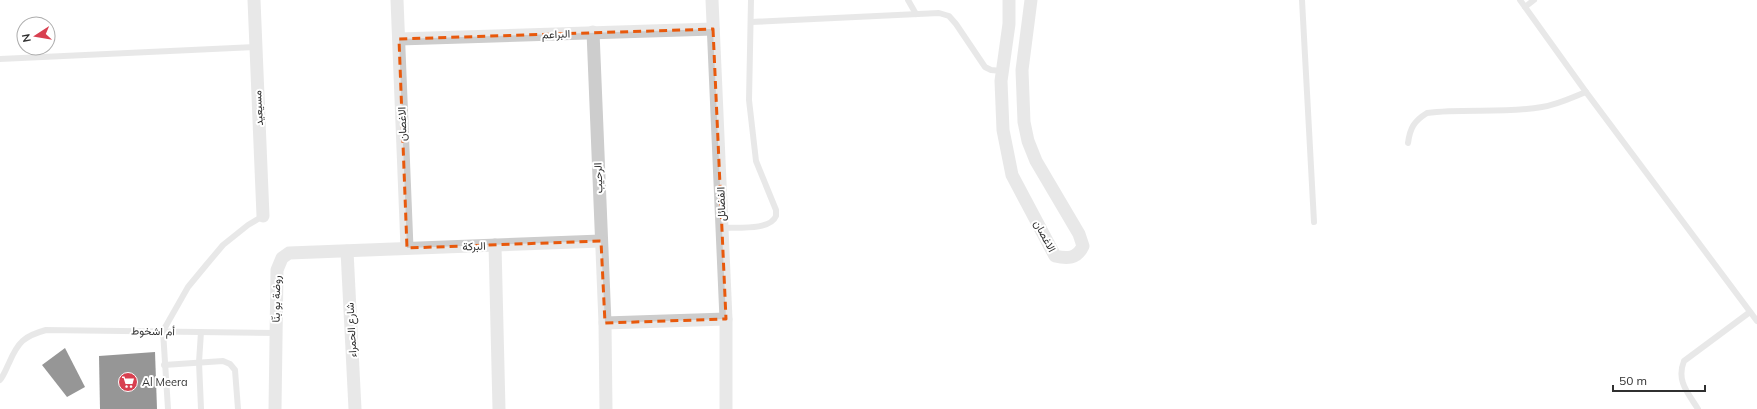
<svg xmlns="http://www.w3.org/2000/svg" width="1757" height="409" font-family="Mulish,Vazirmatn,sans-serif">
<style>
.building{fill:#171717}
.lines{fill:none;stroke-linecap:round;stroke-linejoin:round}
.service{stroke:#cdcdcd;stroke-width:6}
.minor{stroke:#cdcdcd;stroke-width:13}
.marked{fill:none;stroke:#e8590c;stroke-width:3;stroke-dasharray:8 5;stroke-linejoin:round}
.labels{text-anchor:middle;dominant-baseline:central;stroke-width:4;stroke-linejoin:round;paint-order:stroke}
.street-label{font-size:11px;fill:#303030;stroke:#fff}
.poi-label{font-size:11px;fill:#303030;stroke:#fff;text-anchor:start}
</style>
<rect width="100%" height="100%" fill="#fff"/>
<g class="building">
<path d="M 65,348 L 85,387 L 67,397 L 42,365 Z"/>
<path d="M 155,352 L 157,409 L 100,409 L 99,356 Z"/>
</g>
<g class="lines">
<g class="service">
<path d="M 908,0 L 916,14"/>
<path d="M 1302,0 L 1314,222"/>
<path d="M 1520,0 L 1586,92 L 1757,321"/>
<path d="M 1525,7 L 1534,0"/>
<path d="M 751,22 L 939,13 L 949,16 L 956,24 L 985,67 L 991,70 L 1002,71"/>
<path d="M 0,59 L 255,47"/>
<path d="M 1408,143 C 1410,128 1414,121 1427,113 C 1465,108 1504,114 1542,107 C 1557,105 1571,98 1586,92"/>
<path d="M 722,228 C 736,227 770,231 776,216 L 776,210 L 756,161 L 749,100 L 751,0"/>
<path d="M 201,332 L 199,362 L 201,409"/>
<path d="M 164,365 L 223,361 L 230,364 L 235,370 L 238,409"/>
<path d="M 0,380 C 4,375 6,369 9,363 C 18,342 24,336 46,330 L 276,333"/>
<path d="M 168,409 L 163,331 L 188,287 L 207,264 L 223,245 L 248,225 L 263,216"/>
<path d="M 1698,409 C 1688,393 1676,381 1684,361 L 1750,312"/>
</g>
<g class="minor">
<path d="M 254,0 L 263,216"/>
<path d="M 397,0 L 407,248"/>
<path d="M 712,0 L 726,319 L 726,409"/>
<path d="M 1009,0 L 1009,24 L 1001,81 L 1003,130 L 1012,175 L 1055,256 C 1067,259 1077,259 1083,246 L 1079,234 L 1036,161 L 1028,141 L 1024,122 L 1022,70 L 1031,0"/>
<path d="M 593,32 L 605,323 L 606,409"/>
<path d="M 399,39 L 713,29"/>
<path d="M 495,245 L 499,409"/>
<path d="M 347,251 L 355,409"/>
<path d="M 605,323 L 726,319"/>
<path d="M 275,409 L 277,270 L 282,258 L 289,253 L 601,241"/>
</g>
</g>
<path d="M0 0H1757V409H0ZM 713,29 L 726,319 L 605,323 L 601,241 L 407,248 L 399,39 Z" fill="#fff" fill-opacity=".55" fill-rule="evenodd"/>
<path class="marked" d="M 713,29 L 726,319 L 605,323 L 601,241 L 407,248 L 399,39 Z"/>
<defs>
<g id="supermarket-disc" transform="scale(1)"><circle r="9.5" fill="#d84050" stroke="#fff"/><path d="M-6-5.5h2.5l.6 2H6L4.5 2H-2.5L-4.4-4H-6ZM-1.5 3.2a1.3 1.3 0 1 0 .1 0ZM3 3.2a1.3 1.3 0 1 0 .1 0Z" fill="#fff"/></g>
</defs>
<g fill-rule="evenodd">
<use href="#supermarket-disc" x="128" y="382"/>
</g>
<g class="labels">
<g class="street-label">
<text transform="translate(556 34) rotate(-2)">البراعم</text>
<text transform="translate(258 108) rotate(-93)">مسيعيد</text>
<text transform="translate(402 124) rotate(-92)">الاغصان</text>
<text transform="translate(598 178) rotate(-92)">الرحيب</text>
<text transform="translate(721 204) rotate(-92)">الفضائل</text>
<text transform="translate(1045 236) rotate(62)">الاغصان</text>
<text transform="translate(474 246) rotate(-2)">البركة</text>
<text transform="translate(276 299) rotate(-89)">روضة بو بنّا</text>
<text transform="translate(351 330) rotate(-93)">شارع الحمراء</text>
<text transform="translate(153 331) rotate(1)">أم اشخوط</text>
</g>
<g class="poi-label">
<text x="142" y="382">Al Meera</text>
</g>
</g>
<g transform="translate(36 36) rotate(258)"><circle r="19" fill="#ffffff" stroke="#acacac"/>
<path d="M0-3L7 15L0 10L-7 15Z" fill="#d84050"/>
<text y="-6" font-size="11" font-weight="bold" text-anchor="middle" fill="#303030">N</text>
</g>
<path d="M1613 385v6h92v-6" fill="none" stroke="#303030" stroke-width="2"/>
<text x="1619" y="385" font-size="12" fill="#303030" stroke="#ffffff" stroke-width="3" paint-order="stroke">50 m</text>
</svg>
